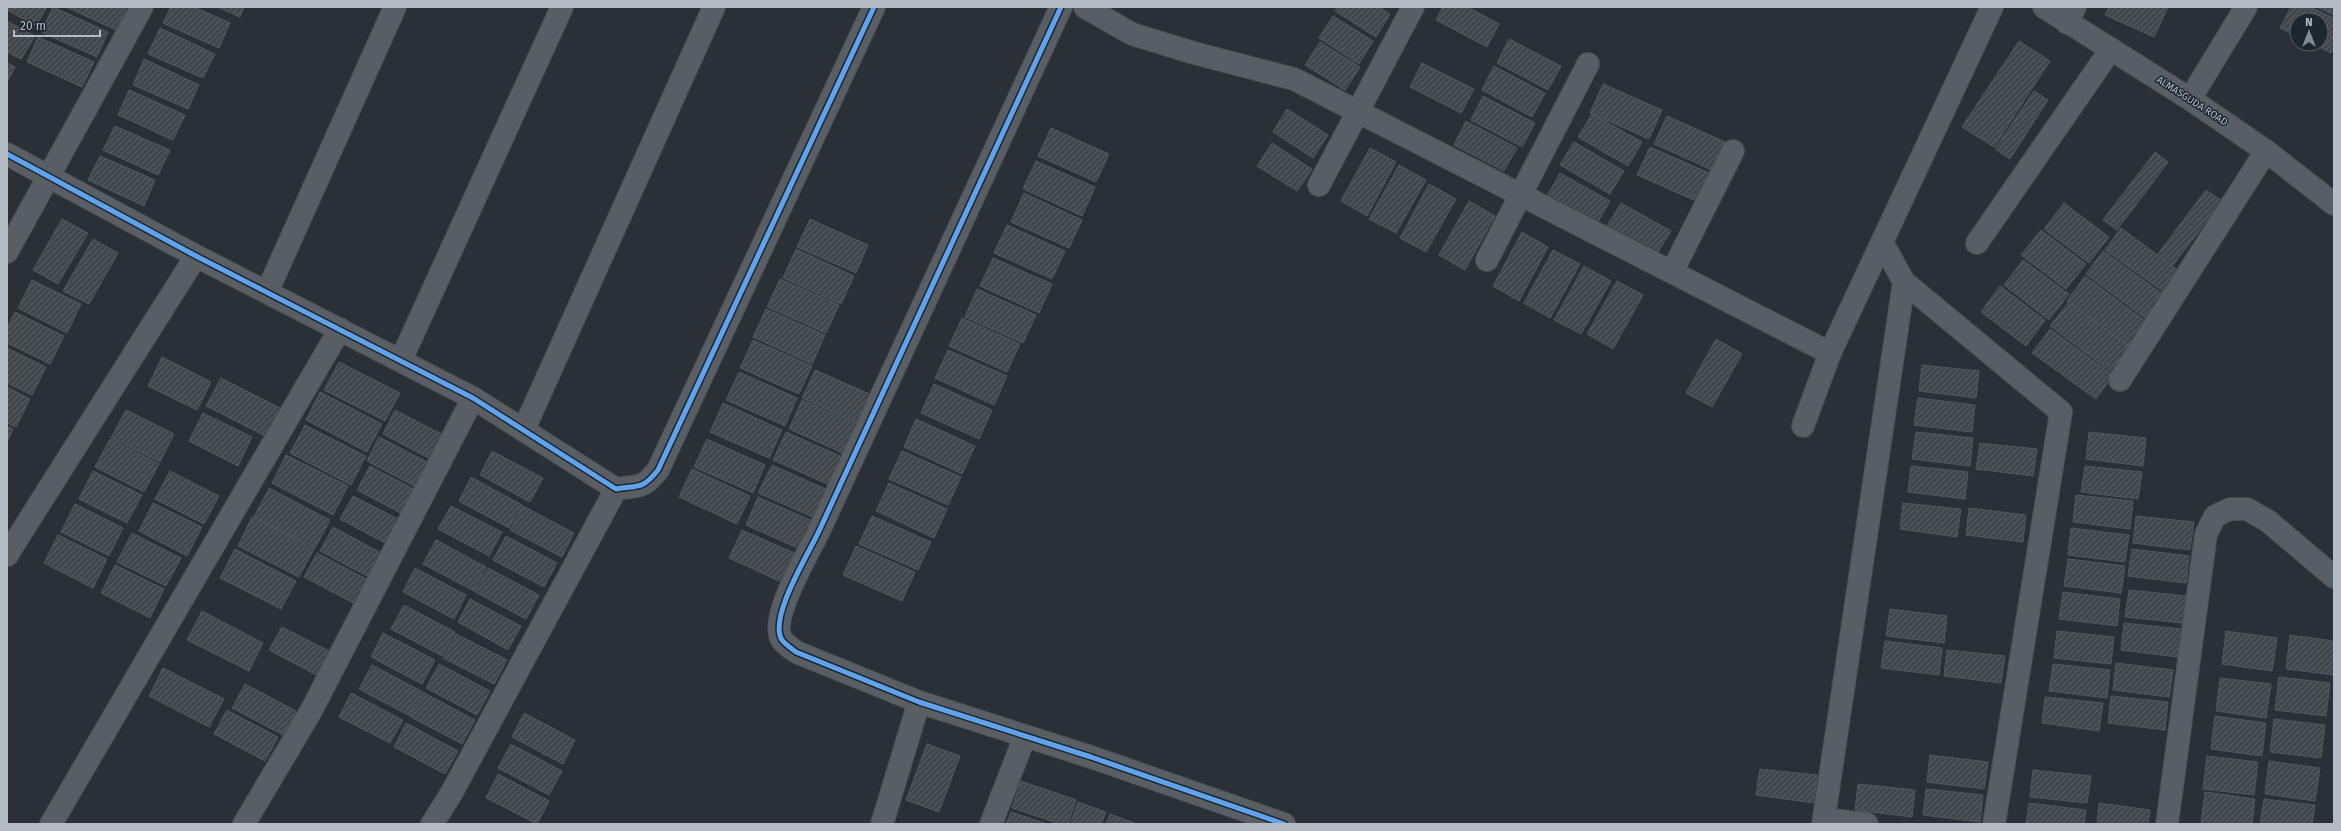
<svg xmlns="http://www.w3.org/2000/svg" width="2341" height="831" font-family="'Fira Sans',sans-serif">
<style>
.building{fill:url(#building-hatch);stroke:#51585d}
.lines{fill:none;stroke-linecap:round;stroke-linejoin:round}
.minor-casing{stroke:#484c50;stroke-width:24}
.minor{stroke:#595e64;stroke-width:22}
.cycleway-casing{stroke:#1d272f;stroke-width:8}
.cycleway{stroke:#60a3ed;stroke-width:5}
.labels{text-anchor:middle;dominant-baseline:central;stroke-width:3;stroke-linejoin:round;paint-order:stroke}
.street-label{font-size:10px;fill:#b4bdc6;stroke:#1d272f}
</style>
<defs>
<pattern id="building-hatch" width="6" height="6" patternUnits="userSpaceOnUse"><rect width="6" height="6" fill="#42474c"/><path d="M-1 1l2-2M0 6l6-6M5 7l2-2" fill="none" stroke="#5b6064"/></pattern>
</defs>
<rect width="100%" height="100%" fill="#2a3035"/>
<g class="building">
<path d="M 7,7 L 47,7 L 36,26 L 7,10 Z"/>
<path d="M 53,7 L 108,32 L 97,57 L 41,32 Z"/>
<path d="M 66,7 L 127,7 L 116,30 Z"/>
<path d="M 171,7 L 194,7 L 230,23 L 219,48 L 163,23 Z"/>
<path d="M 217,7 L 244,7 L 240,17 Z"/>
<path d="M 1338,7 L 1379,7 L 1390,14 L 1376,37 L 1335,11 Z"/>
<path d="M 1443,7 L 1468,7 L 1499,24 L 1487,47 L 1436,20 Z"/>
<path d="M 2109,7 L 2168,7 L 2154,37 L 2105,15 Z"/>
<path d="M 2291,7 L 2310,7 L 2334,18 L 2334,47 L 2331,53 L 2313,44 L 2321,44 L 2321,20 L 2297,20 L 2297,36 L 2280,28 Z"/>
<path d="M 2317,7 L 2334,7 L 2334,15 Z"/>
<path d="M 1333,16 L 1373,41 L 1359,64 L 1319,38 Z"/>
<path d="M 7,21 L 35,36 L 21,59 L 7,52 Z"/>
<path d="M 160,28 L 215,54 L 203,78 L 148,54 Z"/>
<path d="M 38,37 L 94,62 L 82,87 L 27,62 Z"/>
<path d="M 1509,39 L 1561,66 L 1548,90 L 1497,63 Z"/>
<path d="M 2019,41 L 2050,61 L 1994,147 L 1962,127 Z"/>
<path d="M 1320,42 L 1360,67 L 1345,90 L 1305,65 Z"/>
<path d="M 144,59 L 199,85 L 188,109 L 133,85 Z"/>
<path d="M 7,63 L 15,67 L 7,82 Z"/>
<path d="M 1422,63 L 1474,89 L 1461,113 L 1410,87 Z"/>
<path d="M 1494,66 L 1545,93 L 1532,117 L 1482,90 Z"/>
<path d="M 1603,84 L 1662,110 L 1649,139 L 1590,113 Z"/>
<path d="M 129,90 L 185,115 L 173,140 L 118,115 Z"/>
<path d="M 2034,91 L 2048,100 L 2010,159 L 1995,149 Z"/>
<path d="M 1483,96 L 1535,123 L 1522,147 L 1471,120 Z"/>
<path d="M 1287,109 L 1328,135 L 1313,158 L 1273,132 Z"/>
<path d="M 1592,114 L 1642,142 L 1628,166 L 1578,137 Z"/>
<path d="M 1667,116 L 1725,142 L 1712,170 L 1654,144 Z"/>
<path d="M 1466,121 L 1517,148 L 1504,171 L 1454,145 Z"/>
<path d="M 115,126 L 170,150 L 158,175 L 103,150 Z"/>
<path d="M 1051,128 L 1109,154 L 1096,182 L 1038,156 Z"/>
<path d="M 1574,142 L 1624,171 L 1610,194 L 1560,165 Z"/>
<path d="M 1272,143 L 1312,169 L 1297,191 L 1257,166 Z"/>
<path d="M 1650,147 L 1709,173 L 1696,201 L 1637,175 Z"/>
<path d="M 1370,148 L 1396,162 L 1367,216 L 1341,201 Z"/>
<path d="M 2155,152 L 2168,162 L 2117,230 L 2103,220 Z"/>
<path d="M 100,156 L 155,180 L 144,206 L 88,180 Z"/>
<path d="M 1036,161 L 1095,187 L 1082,216 L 1023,189 Z"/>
<path d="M 1399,165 L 1426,180 L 1396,233 L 1369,219 Z"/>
<path d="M 1560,173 L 1610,201 L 1596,225 L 1547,196 Z"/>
<path d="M 1429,184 L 1456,199 L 1426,252 L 1400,238 Z"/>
<path d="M 2206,190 L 2222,201 L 2173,265 L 2158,254 Z"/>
<path d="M 1024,193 L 1082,220 L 1069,248 L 1011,222 Z"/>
<path d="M 1469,201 L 1495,216 L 1465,270 L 1439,255 Z"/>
<path d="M 1621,203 L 1671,231 L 1656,255 L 1607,226 Z"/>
<path d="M 2064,203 L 2109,237 L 2089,263 L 2044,229 Z"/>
<path d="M 62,219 L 88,233 L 58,284 L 33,270 Z"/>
<path d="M 810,219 L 868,245 L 856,273 L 797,247 Z"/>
<path d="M 1007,225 L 1065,251 L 1052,279 L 994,253 Z"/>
<path d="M 2121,228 L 2182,273 L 2167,294 L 2105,250 Z"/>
<path d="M 2041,230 L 2086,264 L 2066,289 L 2021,255 Z"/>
<path d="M 1522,232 L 1548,247 L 1519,301 L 1493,286 Z"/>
<path d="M 93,239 L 118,253 L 89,304 L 63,291 Z"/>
<path d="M 796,249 L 854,276 L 841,304 L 783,278 Z"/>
<path d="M 1553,250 L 1580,264 L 1550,318 L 1524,303 Z"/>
<path d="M 2103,251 L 2167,297 L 2149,321 L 2086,274 Z"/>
<path d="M 993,258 L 1052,284 L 1039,313 L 980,286 Z"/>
<path d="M 2023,260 L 2069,294 L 2049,320 L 2004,285 Z"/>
<path d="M 1584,266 L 1611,281 L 1581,334 L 1554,320 Z"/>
<path d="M 2085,276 L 2148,323 L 2130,347 L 2067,301 Z"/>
<path d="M 780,279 L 839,305 L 826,333 L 767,307 Z"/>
<path d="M 32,280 L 81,304 L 67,333 L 18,308 Z"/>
<path d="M 1617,281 L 1643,295 L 1613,349 L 1587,334 Z"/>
<path d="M 2000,286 L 2045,320 L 2026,346 L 1981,312 Z"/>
<path d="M 977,289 L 1036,315 L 1023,343 L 965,317 Z"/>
<path d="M 2069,302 L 2132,349 L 2113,373 L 2050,326 Z"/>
<path d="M 766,309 L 825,335 L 812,364 L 753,337 Z"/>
<path d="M 15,312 L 64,336 L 50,364 L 7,343 L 7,328 Z"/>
<path d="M 962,318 L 1020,344 L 1007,372 L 949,346 Z"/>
<path d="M 2050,329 L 2113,375 L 2096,399 L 2032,353 Z"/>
<path d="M 1716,339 L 1742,354 L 1712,407 L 1686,393 Z"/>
<path d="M 753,340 L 812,366 L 799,394 L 740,368 Z"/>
<path d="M 7,348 L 46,367 L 32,395 L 7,383 Z"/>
<path d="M 948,350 L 1007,376 L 994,405 L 935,378 Z"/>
<path d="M 162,357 L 211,382 L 197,410 L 148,386 Z"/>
<path d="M 339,362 L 400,393 L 385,421 L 324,390 Z"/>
<path d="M 1922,365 L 1979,371 L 1976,398 L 1919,391 Z"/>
<path d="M 815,370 L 874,396 L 861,425 L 802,398 Z"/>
<path d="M 739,372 L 797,398 L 785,426 L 726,400 Z"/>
<path d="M 221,378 L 282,409 L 267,437 L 206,406 Z"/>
<path d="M 934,384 L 992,410 L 979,439 L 921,413 Z"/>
<path d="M 7,387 L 30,399 L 16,427 L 7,423 Z"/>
<path d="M 320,392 L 382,424 L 367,452 L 306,420 Z"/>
<path d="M 1918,398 L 1975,405 L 1972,432 L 1914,425 Z"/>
<path d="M 802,400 L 860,426 L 847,455 L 789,429 Z"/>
<path d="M 723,403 L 782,430 L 769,458 L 710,432 Z"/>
<path d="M 126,410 L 174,434 L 160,462 L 111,438 Z"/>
<path d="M 395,410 L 447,437 L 434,461 L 383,434 Z"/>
<path d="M 203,413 L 252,437 L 238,466 L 189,441 Z"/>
<path d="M 916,419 L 975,446 L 962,474 L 904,447 Z"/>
<path d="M 305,425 L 366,456 L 351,485 L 290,453 Z"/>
<path d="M 7,426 L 13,429 L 7,442 Z"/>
<path d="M 786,432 L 845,458 L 832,486 L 773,460 Z"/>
<path d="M 1916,432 L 1973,438 L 1970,466 L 1912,459 Z"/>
<path d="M 2089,432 L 2146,438 L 2143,466 L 2086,459 Z"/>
<path d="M 379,437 L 431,464 L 418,488 L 367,461 Z"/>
<path d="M 110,439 L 159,464 L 144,492 L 95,467 Z"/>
<path d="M 707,439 L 765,465 L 753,493 L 694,467 Z"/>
<path d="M 1980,443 L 2037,449 L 2033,476 L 1976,469 Z"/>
<path d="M 492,451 L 543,478 L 530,502 L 480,475 Z"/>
<path d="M 902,451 L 961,477 L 948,505 L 889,479 Z"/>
<path d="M 286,455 L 348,486 L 333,515 L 272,483 Z"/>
<path d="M 772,465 L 830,491 L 817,519 L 758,493 Z"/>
<path d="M 370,466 L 421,493 L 408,517 L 357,490 Z"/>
<path d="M 1911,466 L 1968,472 L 1965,499 L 1908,492 Z"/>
<path d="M 2085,466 L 2142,472 L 2138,499 L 2081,492 Z"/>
<path d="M 692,469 L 750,496 L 737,524 L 679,497 Z"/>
<path d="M 93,471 L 142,495 L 127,523 L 79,499 Z"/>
<path d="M 170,471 L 219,496 L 204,524 L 155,499 Z"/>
<path d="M 471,477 L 522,505 L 509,528 L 459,501 Z"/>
<path d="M 889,483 L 947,509 L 934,538 L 876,511 Z"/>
<path d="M 269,488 L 330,520 L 315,548 L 254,517 Z"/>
<path d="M 2076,495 L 2133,501 L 2130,529 L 2073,522 Z"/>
<path d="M 353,496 L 404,522 L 391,546 L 340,519 Z"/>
<path d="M 758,497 L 817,523 L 804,551 L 746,525 Z"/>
<path d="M 153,503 L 202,527 L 187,556 L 139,531 Z"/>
<path d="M 1903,503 L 1961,509 L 1957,537 L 1900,529 Z"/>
<path d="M 75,504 L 123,528 L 109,556 L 61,532 Z"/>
<path d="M 451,506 L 502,532 L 489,556 L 438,529 Z"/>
<path d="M 523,506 L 574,533 L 562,557 L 510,530 Z"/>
<path d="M 1969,508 L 2026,515 L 2023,542 L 1966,535 Z"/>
<path d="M 872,516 L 931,542 L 918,570 L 859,544 Z"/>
<path d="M 2136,516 L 2194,522 L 2190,550 L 2133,543 Z"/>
<path d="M 252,517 L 314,549 L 299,577 L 238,546 Z"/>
<path d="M 333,527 L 383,554 L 371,578 L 320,551 Z"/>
<path d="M 2071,528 L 2129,535 L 2125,562 L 2068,555 Z"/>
<path d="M 742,530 L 801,556 L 788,585 L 729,558 Z"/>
<path d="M 132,533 L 181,558 L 166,586 L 117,562 Z"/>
<path d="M 58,535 L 107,559 L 93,588 L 44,563 Z"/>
<path d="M 506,536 L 557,563 L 544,587 L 493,560 Z"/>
<path d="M 436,540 L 486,567 L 474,591 L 423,564 Z"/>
<path d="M 856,546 L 915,572 L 902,601 L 843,575 Z"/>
<path d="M 235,549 L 296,581 L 281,609 L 220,578 Z"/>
<path d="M 2132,549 L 2189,556 L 2186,583 L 2128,576 Z"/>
<path d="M 317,553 L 368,580 L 355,604 L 304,577 Z"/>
<path d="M 2068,559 L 2125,566 L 2121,593 L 2064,586 Z"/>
<path d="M 115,565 L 164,589 L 150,618 L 101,593 Z"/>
<path d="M 415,568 L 466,595 L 454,619 L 403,592 Z"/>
<path d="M 488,568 L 539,595 L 526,619 L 475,592 Z"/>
<path d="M 2129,590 L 2186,596 L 2183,623 L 2125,617 Z"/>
<path d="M 2063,592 L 2120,599 L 2117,626 L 2059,619 Z"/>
<path d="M 470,599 L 521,626 L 508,650 L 458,622 Z"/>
<path d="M 404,605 L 455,632 L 442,656 L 391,629 Z"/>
<path d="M 1890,609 L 1947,616 L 1944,643 L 1886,636 Z"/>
<path d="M 202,611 L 263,643 L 249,671 L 187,640 Z"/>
<path d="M 2124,623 L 2182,629 L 2178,657 L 2121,650 Z"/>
<path d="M 282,627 L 333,653 L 320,677 L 269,650 Z"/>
<path d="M 2057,631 L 2114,637 L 2111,664 L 2054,658 Z"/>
<path d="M 2226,631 L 2277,638 L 2272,671 L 2222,664 Z"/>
<path d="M 383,633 L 435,660 L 422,684 L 371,657 Z"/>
<path d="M 456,634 L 507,660 L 494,684 L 443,658 Z"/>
<path d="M 2290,635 L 2334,641 L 2334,675 L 2286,669 Z"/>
<path d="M 1885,641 L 1942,648 L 1939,675 L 1881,668 Z"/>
<path d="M 1947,650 L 2005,656 L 2001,683 L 1944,676 Z"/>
<path d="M 2116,663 L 2173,670 L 2169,697 L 2113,690 Z"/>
<path d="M 439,664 L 490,691 L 477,715 L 426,688 Z"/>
<path d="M 2053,664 L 2110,670 L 2107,698 L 2049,691 Z"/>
<path d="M 372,665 L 423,692 L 410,716 L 359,689 Z"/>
<path d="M 163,668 L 224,699 L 209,727 L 149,696 Z"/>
<path d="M 2279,677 L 2330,683 L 2326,716 L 2275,710 Z"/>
<path d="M 2220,678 L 2271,684 L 2266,718 L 2216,711 Z"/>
<path d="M 245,684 L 296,711 L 283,735 L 232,708 Z"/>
<path d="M 351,693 L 403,720 L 390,743 L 339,717 Z"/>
<path d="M 424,693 L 475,720 L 462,744 L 411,717 Z"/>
<path d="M 2111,696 L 2168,702 L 2165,730 L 2108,723 Z"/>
<path d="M 2045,697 L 2103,703 L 2099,731 L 2042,723 Z"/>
<path d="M 227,710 L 278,737 L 265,761 L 214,734 Z"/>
<path d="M 524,713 L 575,740 L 563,764 L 512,737 Z"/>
<path d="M 2215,716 L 2266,723 L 2262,756 L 2211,749 Z"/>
<path d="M 2274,719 L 2325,725 L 2321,758 L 2270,752 Z"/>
<path d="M 406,723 L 458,751 L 445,774 L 394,747 Z"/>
<path d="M 511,744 L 562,771 L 549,795 L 498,768 Z"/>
<path d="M 927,744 L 960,756 L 939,812 L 906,800 Z"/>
<path d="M 1930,755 L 1988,762 L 1984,789 L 1927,782 Z"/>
<path d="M 2207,756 L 2258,762 L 2254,795 L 2203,789 Z"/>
<path d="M 2269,761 L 2320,768 L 2315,801 L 2265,794 Z"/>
<path d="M 1760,769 L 1817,775 L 1814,803 L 1756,795 Z"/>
<path d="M 2033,770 L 2091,776 L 2087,803 L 2030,797 Z"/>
<path d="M 498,774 L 549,801 L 537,824 L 486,798 Z"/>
<path d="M 1021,781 L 1076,800 L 1068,824 L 1060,824 L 1012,808 Z"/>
<path d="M 1858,784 L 1915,790 L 1912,817 L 1855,810 Z"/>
<path d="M 1926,789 L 1983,795 L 1980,822 L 1923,815 Z"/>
<path d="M 2205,792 L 2255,799 L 2252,824 L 2201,824 Z"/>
<path d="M 2264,799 L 2315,805 L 2312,824 L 2260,824 Z"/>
<path d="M 1078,802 L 1106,812 L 1101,824 L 1070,824 Z"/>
<path d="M 2029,803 L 2086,810 L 2084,824 L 2026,824 Z"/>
<path d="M 2099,803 L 2150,810 L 2148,824 L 2097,824 Z"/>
<path d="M 1011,812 L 1047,824 L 1006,824 Z"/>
<path d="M 1110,814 L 1137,824 L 1106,824 Z"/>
</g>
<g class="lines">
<g class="minor-casing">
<g id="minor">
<path d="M 1061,7 L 819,531 C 809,553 768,618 782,640 C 785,644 792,649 796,652 L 919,702 L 1091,757 L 1284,824"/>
<path d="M 1085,7 L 1132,34 L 1194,53 L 1294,79 L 1830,353"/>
<path d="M 2044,7 L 2190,99 L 2266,151 L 2334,204"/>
<path d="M 2067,23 L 2075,7"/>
<path d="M 2190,99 L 2246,7"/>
<path d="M 7,154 L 196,256 L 473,398 L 616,489 C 639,485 642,490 658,470 L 874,7"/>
<path d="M 1319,185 L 1413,7"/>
<path d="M 1977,243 L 2111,49"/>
<path d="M 7,252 L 142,7"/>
<path d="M 1487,260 L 1588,64"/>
<path d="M 1672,272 L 1733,151"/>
<path d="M 1904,282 L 2061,412 L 1994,824"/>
<path d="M 267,292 L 395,7"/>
<path d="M 401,360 L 562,7"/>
<path d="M 2120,380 L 2266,151"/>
<path d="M 1803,426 L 1830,353 L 1992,7"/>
<path d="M 524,429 L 714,7"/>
<path d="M 7,555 L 196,256"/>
<path d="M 1824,819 L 1867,824"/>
<path d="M 51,824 L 340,329"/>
<path d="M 244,824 L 311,711 L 473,398"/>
<path d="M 432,824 L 451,794 L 616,489"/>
<path d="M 882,824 L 919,702"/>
<path d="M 991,824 L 1025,736"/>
<path d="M 1823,824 L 1904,282 L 1882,242"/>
<path d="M 2167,824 L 2206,534 L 2215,516 L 2230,509 L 2247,509 L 2268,521 L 2334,577"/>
</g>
</g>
<use href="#minor" class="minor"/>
<g class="cycleway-casing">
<g id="cycleway">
<path d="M 1061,7 L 819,531 C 809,553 768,618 782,640 C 785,644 792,649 796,652 L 919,702 L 1091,757 L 1284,824"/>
<path d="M 7,154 L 196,256 L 473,398 L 616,489 C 639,485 642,490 658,470 L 874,7"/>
</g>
</g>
<use href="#cycleway" class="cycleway"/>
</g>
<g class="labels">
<g class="street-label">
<text transform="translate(2192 101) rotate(33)">ALMASGUDA ROAD</text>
</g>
</g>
<rect width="2341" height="831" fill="none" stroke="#b4bdc6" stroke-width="16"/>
<g transform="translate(2309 32)"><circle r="19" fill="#1d272f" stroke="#59636b"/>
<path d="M0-3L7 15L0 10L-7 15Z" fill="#848c93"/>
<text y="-6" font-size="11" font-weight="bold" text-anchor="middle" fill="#b4bdc6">N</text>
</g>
<path d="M14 30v6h86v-6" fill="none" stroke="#b4bdc6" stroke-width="2"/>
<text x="20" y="30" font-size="12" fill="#b4bdc6" stroke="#1d272f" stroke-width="3" paint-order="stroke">20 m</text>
</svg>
